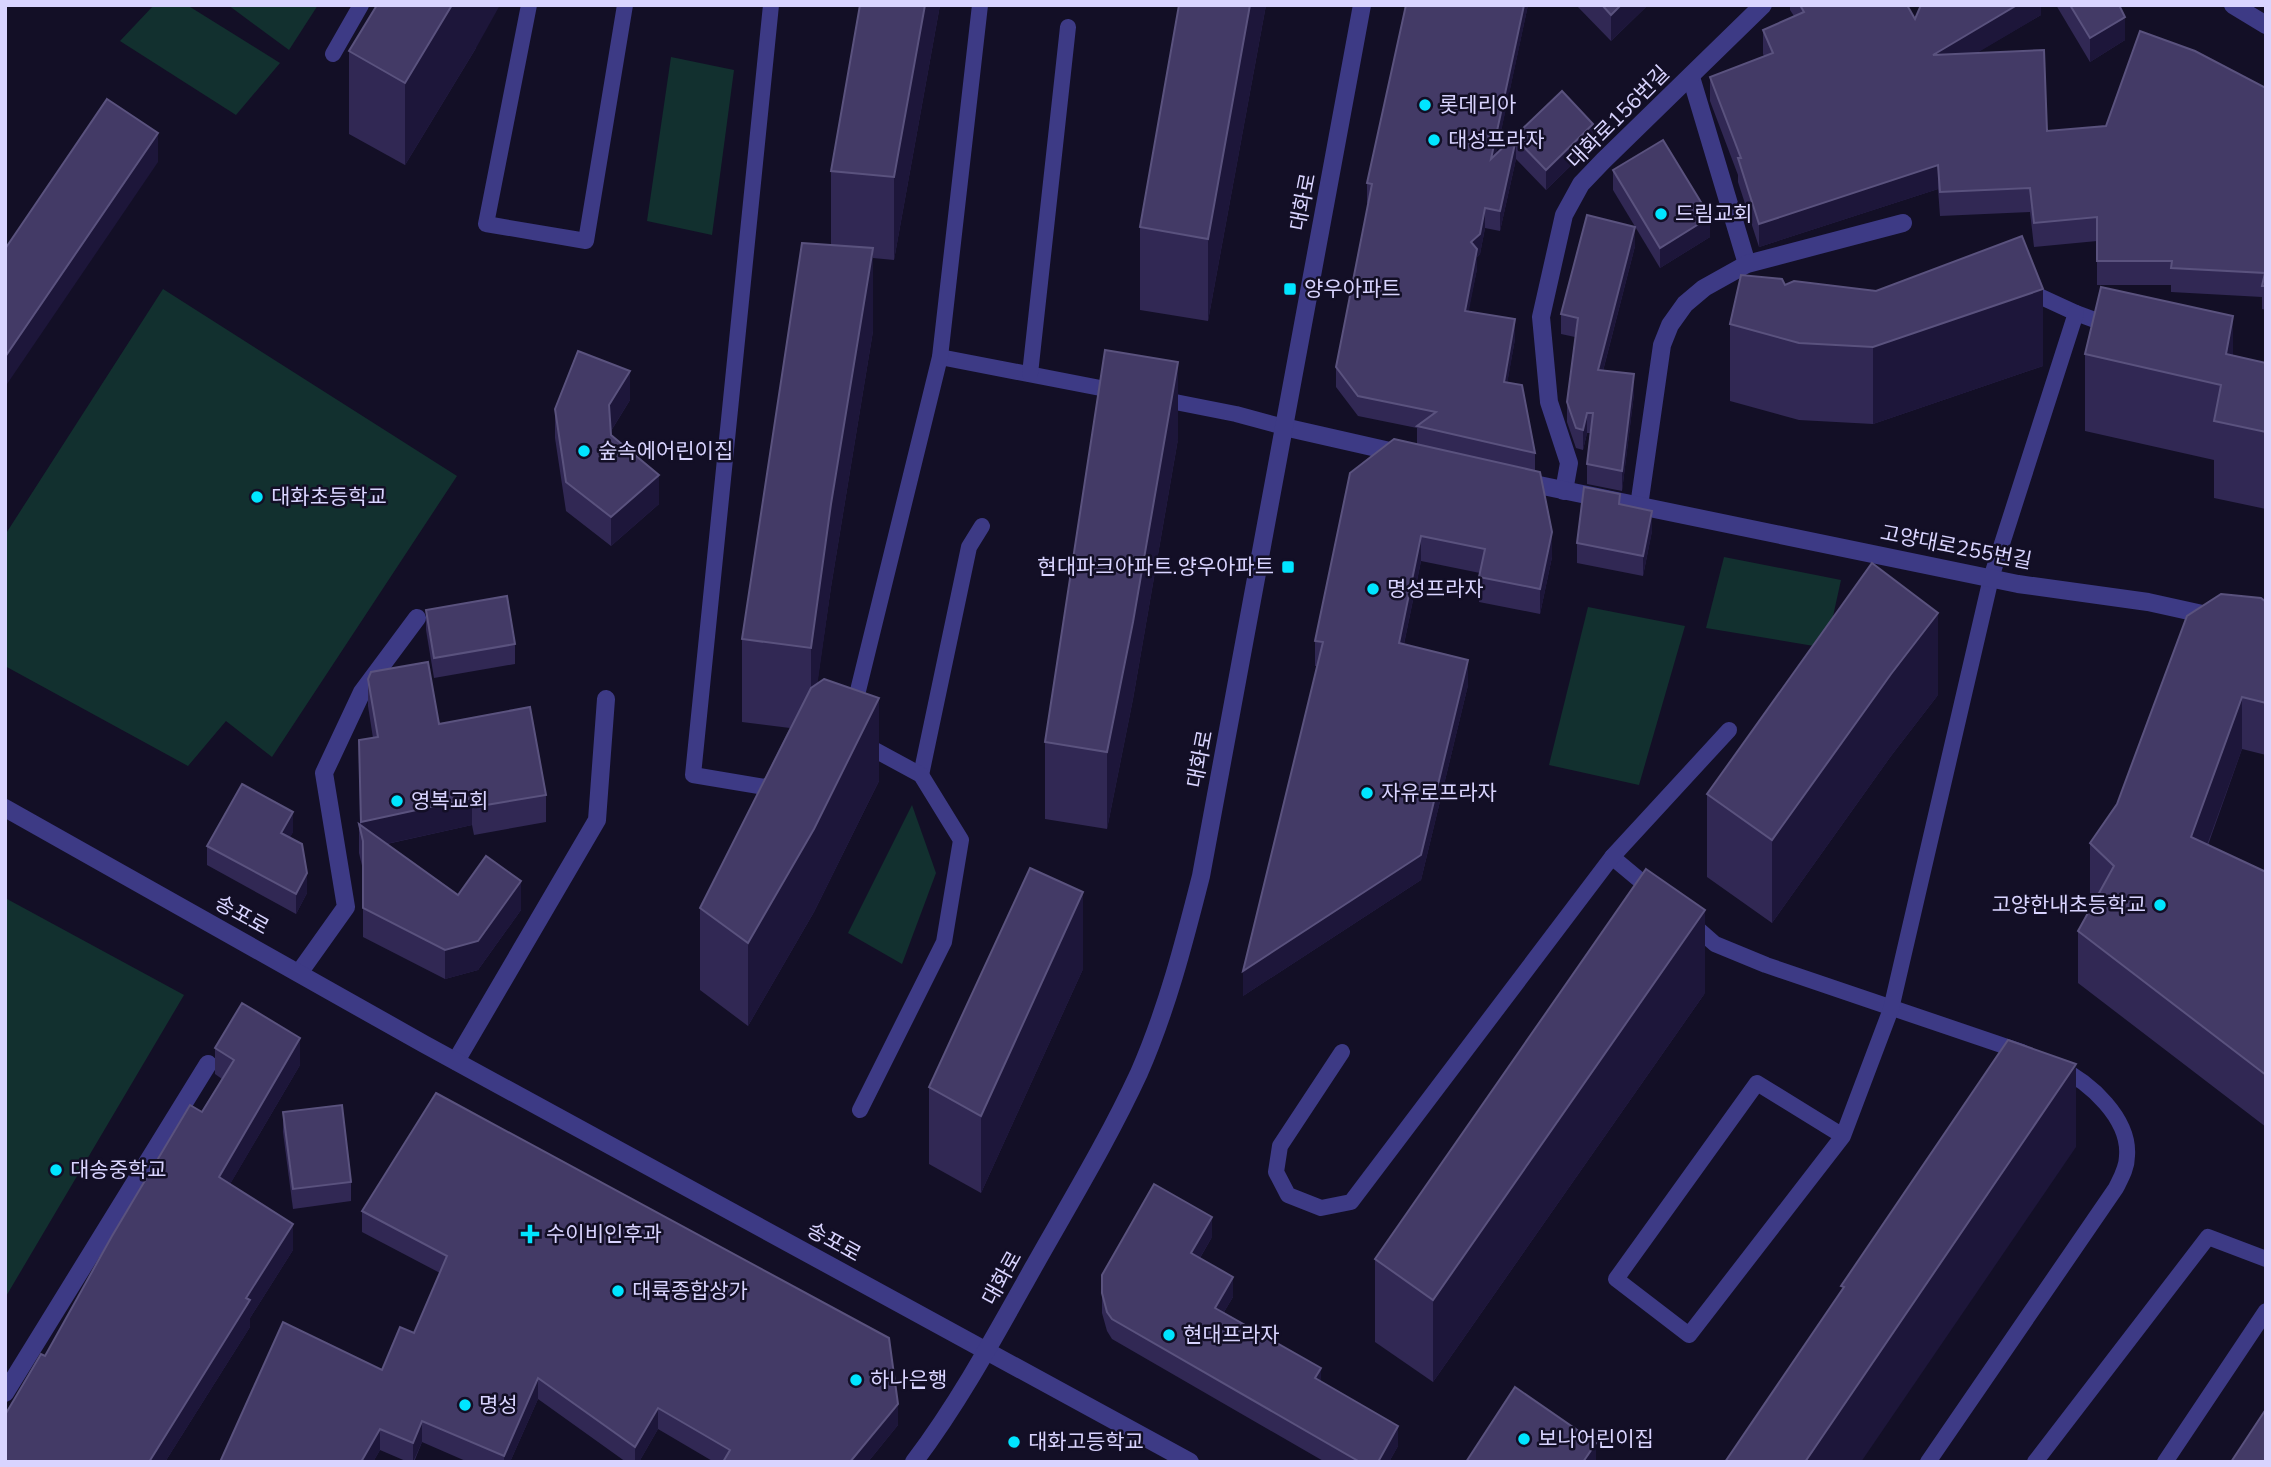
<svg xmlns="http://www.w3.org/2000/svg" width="2271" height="1467" font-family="'Nunito Sans','Noto Sans KR',sans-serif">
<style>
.green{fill:#12302f}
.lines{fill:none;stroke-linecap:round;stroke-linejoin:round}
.service{stroke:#3d3a85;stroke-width:16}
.minor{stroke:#3d3a85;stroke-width:18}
.tertiary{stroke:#3d3a85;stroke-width:18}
.wall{fill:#312854}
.shaded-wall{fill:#1d163a}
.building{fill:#433a66;stroke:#5a527e;stroke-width:2}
.poi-dot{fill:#00e5ff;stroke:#130f26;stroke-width:2.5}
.labels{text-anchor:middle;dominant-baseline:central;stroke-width:5;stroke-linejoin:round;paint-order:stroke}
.poi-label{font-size:21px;fill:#d9d4ff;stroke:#130f26;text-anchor:start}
.street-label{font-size:21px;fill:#d9d4ff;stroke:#130f26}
</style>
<rect width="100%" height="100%" fill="#130f26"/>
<g class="green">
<path d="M 154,5 L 187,5 L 280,63 L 236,115 L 120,41 Z"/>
<path d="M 228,5 L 318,5 L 289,50 Z"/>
<path d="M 671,57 L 734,70 L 712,235 L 647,221 Z"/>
<path d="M 163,289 L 457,476 L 272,757 L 226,721 L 188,766 L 5,666 L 5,535 Z"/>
<path d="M 1724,557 L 1841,580 L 1826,648 L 1706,628 Z"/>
<path d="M 1588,607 L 1685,626 L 1639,785 L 1549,765 Z"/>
<path d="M 912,805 L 936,873 L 902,964 L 848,933 Z"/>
<path d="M 7,899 L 184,995 L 5,1298 L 5,902 Z"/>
</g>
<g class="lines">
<g class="service">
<path d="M 529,5 L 486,224 L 586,241 L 625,5"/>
<path d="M 771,5 L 693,775 L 765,787 L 778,779"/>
<path d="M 333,54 L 361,5"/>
<path d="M 2026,290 L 2076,313 L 2111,326"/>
<path d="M 940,357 L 1121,392"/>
<path d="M 1030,374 L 1068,27"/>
<path d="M 1160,399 L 1236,414 L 1284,427"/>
<path d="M 853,711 L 940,357 L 980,5"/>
<path d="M 921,775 L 969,547 L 982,526"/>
<path d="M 1612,857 L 1654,892"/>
<path d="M 1690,922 L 1715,944 L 1766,965 L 2022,1052"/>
<path d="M 1342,1052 L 1280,1146 L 1276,1172 L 1288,1195 L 1321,1208 L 1351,1202 L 1612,857 L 1729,730"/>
<path d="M 860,1110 L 944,942 L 961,840 L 921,775 L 862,743"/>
<path d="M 1843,1136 L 1757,1083 L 1616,1279 L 1689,1335 L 1843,1136 L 1891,1009 L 1991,578 L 2076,313"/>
<path d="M 1928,1462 L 2116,1188 C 2121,1178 2127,1168 2127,1156 C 2130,1119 2090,1082 2059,1068"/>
<path d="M 2035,1462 L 2208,1237 L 2266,1259"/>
<path d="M 2165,1462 L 2266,1311"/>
</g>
<g class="minor">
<path d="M 2233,5 L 2266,25"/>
<path d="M 1691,77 L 1747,264"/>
<path d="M 1564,491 L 1569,463 L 1549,402 L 1541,317 L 1564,215 L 1581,184 L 1603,161 L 1763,5"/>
<path d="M 1639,506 L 1662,345 L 1670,325 L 1685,304 L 1704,288 L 1747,264 L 1903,223"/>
<path d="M 299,973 L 346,907 L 324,773 L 362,692 L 417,618"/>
<path d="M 456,1061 L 597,820 L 606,699"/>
<path d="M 5,1393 L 208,1064"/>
</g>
<g class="tertiary">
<path d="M 1284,427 L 1403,454"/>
<path d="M 1519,481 L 2018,584 L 2148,602 L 2216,617"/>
<path d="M 5,808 L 424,1044 L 1190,1462"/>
<path d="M 914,1462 C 960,1401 996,1334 1033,1268 C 1069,1204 1108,1140 1139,1073 C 1167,1009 1184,943 1201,876 L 1362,5"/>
</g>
</g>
<g class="wall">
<path d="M 860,5 L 940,5 L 894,260 L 873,258 L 873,331 L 831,587 L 817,684 L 879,781 L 814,912 L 748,1026 L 700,990 L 700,908 L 790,728 L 742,722 L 742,639 L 831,245 L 831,171 Z"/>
<path d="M 1266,5 L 1208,321 L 1140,310 L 1140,227 Z"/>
<path d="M 1406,5 L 1528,5 L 1496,154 L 1562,91 L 1593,144 L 1546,190 L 1516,159 L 1500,231 L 1485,228 L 1480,254 L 1477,257 L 1477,269 L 1468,312 L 1515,339 L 1507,383 L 1535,453 L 1535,471 L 1552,557 L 1540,614 L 1479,602 L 1480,573 L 1421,561 L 1404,644 L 1468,685 L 1421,880 L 1243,996 L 1317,666 L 1315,666 L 1315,641 L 1417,444 L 1417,428 L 1358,416 L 1336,387 L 1336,367 L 1369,203 L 1367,203 L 1367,183 Z"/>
<path d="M 1576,5 L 1648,5 L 1611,41 Z"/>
<path d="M 1790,5 L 1907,5 L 1915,19 L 2041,5 L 2041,15 L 1976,53 L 2047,131 L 2106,126 L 2266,88 L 2266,310 L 2262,309 L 2262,297 L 2171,292 L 2171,285 L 2097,285 L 2097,241 L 2034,247 L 2030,212 L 1940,216 L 1938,189 L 1759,247 L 1738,182 L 1738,175 L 1710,101 L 1710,77 L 1764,56 L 1763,54 L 1763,30 L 1794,16 L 1790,10 Z"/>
<path d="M 2056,5 L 2119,5 L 2125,40 L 2090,62 Z"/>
<path d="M 476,48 L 405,165 L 349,134 L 349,51 Z"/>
<path d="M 1613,170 L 1710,237 L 1660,268 L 1613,190 Z"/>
<path d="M 1635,246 L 1603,371 L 1634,394 L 1622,491 L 1587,484 L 1587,464 L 1590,433 L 1587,433 L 1583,450 L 1576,448 L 1567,422 L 1567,402 L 1575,337 L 1561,334 L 1561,314 Z"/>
<path d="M 1785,285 L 2043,366 L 1873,424 L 1799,420 L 1730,401 L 1730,324 Z"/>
<path d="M 2085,354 L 2233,355 L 2266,363 L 2266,509 L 2214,498 L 2214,460 L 2085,431 Z"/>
<path d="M 630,400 L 611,431 L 611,435 L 659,504 L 611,546 L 566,511 L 555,438 L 555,409 Z"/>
<path d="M 1178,439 L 1133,699 L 1107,829 L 1045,819 L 1045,742 Z"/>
<path d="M 1620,505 L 1652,531 L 1643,576 L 1577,563 L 1577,543 Z"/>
<path d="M 2266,602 L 2266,755 L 2242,749 L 2208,845 L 2266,872 L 2266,1127 L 2078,983 L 2078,931 L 2095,900 L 2090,895 L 2090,843 L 2117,804 Z"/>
<path d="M 426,610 L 515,644 L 515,664 L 434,678 L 426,630 Z"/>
<path d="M 368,679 L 546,795 L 546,822 L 474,835 L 472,825 L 387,844 L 458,895 L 521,910 L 478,970 L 445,979 L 363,937 L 363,870 L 359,853 L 359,824 L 360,825 L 359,740 L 373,738 L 368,706 Z"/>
<path d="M 1938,695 L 1891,756 L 1772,923 L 1707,877 L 1707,794 Z"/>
<path d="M 293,832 L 290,837 L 307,893 L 296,914 L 207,865 L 207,846 Z"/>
<path d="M 1083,969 L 981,1193 L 929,1164 L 929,1087 Z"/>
<path d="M 1705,993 L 1433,1382 L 1375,1342 L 1375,1259 Z"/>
<path d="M 215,1048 L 300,1065 L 230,1184 L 293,1250 L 250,1318 L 250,1327 L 165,1462 L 5,1462 L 45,1356 L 222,1079 L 215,1074 Z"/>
<path d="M 283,1112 L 351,1182 L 351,1201 L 293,1209 L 283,1132 Z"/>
<path d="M 362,1211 L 898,1425 L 868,1462 L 714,1462 L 658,1429 L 639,1462 L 626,1462 L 538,1399 L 510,1462 L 468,1462 L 422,1442 L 414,1462 L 408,1462 L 380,1450 L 373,1462 L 220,1462 L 382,1370 L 414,1333 L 440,1273 L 362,1232 Z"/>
<path d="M 1212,1237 L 1200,1258 L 1233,1297 L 1224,1312 L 1321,1382 L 1398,1446 L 1389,1462 L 1325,1462 L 1112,1339 L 1107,1331 L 1102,1313 L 1102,1275 Z"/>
</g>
<g class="shaded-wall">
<path d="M 452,5 L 500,5 L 476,48 L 405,165 L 405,83 Z"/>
<path d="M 925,5 L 940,5 L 894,260 L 894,177 Z"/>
<path d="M 1250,5 L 1266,5 L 1208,321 L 1208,239 Z"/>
<path d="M 1524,5 L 1528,5 L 1491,179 L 1491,159 Z"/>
<path d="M 1621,5 L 1648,5 L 1611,41 L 1611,15 Z"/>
<path d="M 2017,5 L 2041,5 L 2041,15 L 1933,79 L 1933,55 Z"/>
<path d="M 2125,17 L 2125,40 L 2090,62 L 2090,38 Z"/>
<path d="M 1593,124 L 1593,144 L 1546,190 L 1546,170 Z"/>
<path d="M 158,133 L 158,162 L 5,387 L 5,357 Z"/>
<path d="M 1516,139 L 1516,159 L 1500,231 L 1500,211 Z"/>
<path d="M 1938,165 L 1938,189 L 1759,247 L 1759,224 Z"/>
<path d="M 1485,208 L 1485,228 L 1480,254 L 1477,257 L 1477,269 L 1465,331 L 1465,311 L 1471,242 Z"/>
<path d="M 1710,217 L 1710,237 L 1660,268 L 1660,248 Z"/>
<path d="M 1635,227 L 1635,246 L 1598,390 L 1598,370 Z"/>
<path d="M 873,248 L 873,331 L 831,587 L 811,730 L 811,648 L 831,504 Z"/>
<path d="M 2043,289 L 2043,366 L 1873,424 L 1873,347 Z"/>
<path d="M 2233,316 L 2233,393 L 2226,354 Z"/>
<path d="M 1515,319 L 1515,339 L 1504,402 L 1504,382 Z"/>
<path d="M 1178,362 L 1178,439 L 1133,699 L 1107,829 L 1107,752 Z"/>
<path d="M 630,371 L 630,400 L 609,434 L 609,405 Z"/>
<path d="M 1634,374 L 1634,394 L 1622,491 L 1622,471 Z"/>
<path d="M 1587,413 L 1587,433 L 1583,450 L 1583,430 Z"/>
<path d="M 659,475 L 659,504 L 611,546 L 611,517 Z"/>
<path d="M 1652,511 L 1652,531 L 1643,576 L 1643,556 Z"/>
<path d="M 1552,532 L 1552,557 L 1540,614 L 1540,589 Z"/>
<path d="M 1421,536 L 1421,561 L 1399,668 L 1399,643 Z"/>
<path d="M 1938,613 L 1938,695 L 1891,756 L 1772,923 L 1772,840 L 1891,674 Z"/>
<path d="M 1468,660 L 1468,685 L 1421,880 L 1243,996 L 1243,971 Z"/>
<path d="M 2242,697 L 2242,749 L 2191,889 L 2191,837 Z"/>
<path d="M 879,698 L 879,781 L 814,912 L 748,1026 L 748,943 Z"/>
<path d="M 472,798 L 472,825 L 363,849 L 361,822 Z"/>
<path d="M 293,812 L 293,832 L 281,853 L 281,833 Z"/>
<path d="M 307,873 L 307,893 L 296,914 L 296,894 Z"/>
<path d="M 521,881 L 521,910 L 478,970 L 445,979 L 445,950 Z"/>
<path d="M 1083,892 L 1083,969 L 981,1193 L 981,1116 Z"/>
<path d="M 1705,910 L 1705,993 L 1433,1382 L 1433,1300 Z"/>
<path d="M 300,1038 L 300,1065 L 219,1203 L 219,1177 Z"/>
<path d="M 2076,1064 L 2076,1147 L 1861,1462 L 1805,1462 Z"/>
<path d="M 1212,1217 L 1212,1237 L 1191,1273 L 1191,1253 Z"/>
<path d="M 293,1224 L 293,1250 L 250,1318 L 250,1327 L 165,1462 L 149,1462 L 246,1298 Z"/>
<path d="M 1233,1277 L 1233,1297 L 1215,1327 L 1215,1308 Z"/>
<path d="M 1321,1368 L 1321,1387 L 1315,1378 Z"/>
<path d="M 538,1378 L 538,1399 L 510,1462 L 504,1462 L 504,1456 Z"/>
<path d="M 898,1404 L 898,1425 L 868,1462 L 850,1462 Z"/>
<path d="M 658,1408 L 658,1429 L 639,1462 L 635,1462 L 635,1447 Z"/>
<path d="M 422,1421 L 422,1442 L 413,1462 L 413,1443 Z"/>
<path d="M 1398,1426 L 1398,1446 L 1389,1462 L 1378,1462 Z"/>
<path d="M 380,1429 L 380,1450 L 373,1462 L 361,1462 Z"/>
<path d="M 1596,1443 L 1596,1462 L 1583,1462 Z"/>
</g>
<g class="building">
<path d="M 377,5 L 452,5 L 405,83 L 349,51 Z"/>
<path d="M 860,5 L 925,5 L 894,177 L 831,171 Z"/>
<path d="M 1179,5 L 1250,5 L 1208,239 L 1140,227 Z"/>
<path d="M 1406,5 L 1524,5 L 1491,159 L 1562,91 L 1593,124 L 1546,170 L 1516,139 L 1500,211 L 1485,208 L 1480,234 L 1471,242 L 1477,249 L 1465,311 L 1515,319 L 1504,382 L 1522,385 L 1535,453 L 1417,426 L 1436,412 L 1358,396 L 1336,367 L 1372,184 L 1367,183 Z"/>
<path d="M 1602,5 L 1621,5 L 1611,15 Z"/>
<path d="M 1800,5 L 1907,5 L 1915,19 L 1921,5 L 2017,5 L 1933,55 L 2044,50 L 2047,131 L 2106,126 L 2140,31 L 2195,51 L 2266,88 L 2266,286 L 2262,286 L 2265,273 L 2171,268 L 2172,261 L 2097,261 L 2097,217 L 2034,223 L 2030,188 L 1940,192 L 1938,165 L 1759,224 L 1738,158 L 1741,158 L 1710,77 L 1773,53 L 1763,30 L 1804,12 Z"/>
<path d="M 2070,5 L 2119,5 L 2125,17 L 2090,38 Z"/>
<path d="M 107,99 L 158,133 L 5,357 L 5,249 Z"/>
<path d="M 1663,140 L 1710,217 L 1660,248 L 1613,170 Z"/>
<path d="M 1587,215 L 1635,227 L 1598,370 L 1634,374 L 1622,471 L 1587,464 L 1593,413 L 1587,413 L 1583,430 L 1576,428 L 1567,402 L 1578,318 L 1561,314 Z"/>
<path d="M 2022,236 L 2043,289 L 1873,347 L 1799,343 L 1730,324 L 1741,275 L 1782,279 L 1785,285 L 1794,281 L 1876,291 Z"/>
<path d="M 802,243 L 873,248 L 831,504 L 811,648 L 742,639 Z"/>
<path d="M 2101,287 L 2233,316 L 2226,354 L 2266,363 L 2266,432 L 2214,421 L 2221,385 L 2085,354 Z"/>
<path d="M 1105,350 L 1178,362 L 1133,622 L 1107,752 L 1045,742 Z"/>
<path d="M 578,351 L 630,371 L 609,405 L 611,435 L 659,475 L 611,517 L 566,482 L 555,409 Z"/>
<path d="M 1394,439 L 1540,472 L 1552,532 L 1540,589 L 1479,577 L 1485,549 L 1421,536 L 1399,643 L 1468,660 L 1421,855 L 1243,971 L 1323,642 L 1315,641 L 1350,473 Z"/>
<path d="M 1584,487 L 1620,494 L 1619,504 L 1652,511 L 1643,556 L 1577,543 Z"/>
<path d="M 1872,563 L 1938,613 L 1891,674 L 1772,840 L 1707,794 Z"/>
<path d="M 2221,594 L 2261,598 L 2266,602 L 2266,703 L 2242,697 L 2191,837 L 2266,872 L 2266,1075 L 2078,931 L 2114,866 L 2090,843 L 2117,804 L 2187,616 Z"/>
<path d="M 507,596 L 515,644 L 434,658 L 426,610 Z"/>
<path d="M 428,662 L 439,724 L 530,707 L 546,795 L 474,807 L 472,798 L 361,822 L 359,740 L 378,737 L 368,679 L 371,672 Z"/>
<path d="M 824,679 L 879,698 L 814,829 L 748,943 L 700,908 L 811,688 Z"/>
<path d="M 242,784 L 293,812 L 281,833 L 302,844 L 307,873 L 296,894 L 207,846 Z"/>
<path d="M 359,824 L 458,895 L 486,856 L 521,881 L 478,941 L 445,950 L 363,908 L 363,841 Z"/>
<path d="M 1030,868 L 1083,892 L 981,1116 L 929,1087 Z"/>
<path d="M 1646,869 L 1705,910 L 1433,1300 L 1375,1259 Z"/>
<path d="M 242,1003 L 300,1038 L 219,1177 L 293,1224 L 246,1298 L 250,1300 L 149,1462 L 5,1462 L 5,1415 L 41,1354 L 45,1356 L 112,1236 L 190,1105 L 202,1112 L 234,1060 L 215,1048 Z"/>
<path d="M 2008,1040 L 2076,1064 L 1805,1462 L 1725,1462 L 1844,1287 L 1841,1286 Z"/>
<path d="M 436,1093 L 889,1338 L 898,1404 L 850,1462 L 723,1462 L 730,1450 L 658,1408 L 635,1447 L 538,1378 L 504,1456 L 422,1421 L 413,1443 L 380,1429 L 361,1462 L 220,1462 L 283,1322 L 382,1370 L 400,1327 L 414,1333 L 447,1256 L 362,1211 Z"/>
<path d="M 342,1105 L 351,1182 L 293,1189 L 283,1112 Z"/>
<path d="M 1154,1184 L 1212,1217 L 1191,1253 L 1233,1277 L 1215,1308 L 1321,1368 L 1315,1378 L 1398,1426 L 1378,1462 L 1360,1462 L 1112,1319 L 1107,1312 L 1102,1293 L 1102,1275 Z"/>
<path d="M 1515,1387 L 1596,1443 L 1583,1462 L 1466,1462 Z"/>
<path d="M 2266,1409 L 2266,1462 L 2231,1462 Z"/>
</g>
<g class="poi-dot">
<circle cx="1425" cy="105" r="7"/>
<circle cx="1434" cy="140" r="7"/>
<circle cx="1661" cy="214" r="7"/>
<rect x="1283" y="282" width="14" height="14" rx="3.5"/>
<circle cx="584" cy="451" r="7"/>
<circle cx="257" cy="497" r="7"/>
<rect x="1281" y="560" width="14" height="14" rx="3.5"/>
<circle cx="1373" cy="589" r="7"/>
<circle cx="1367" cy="793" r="7"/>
<circle cx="397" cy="801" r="7"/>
<circle cx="2160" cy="905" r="7"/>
<circle cx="56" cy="1170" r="7"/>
<path d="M526.5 1223.5h7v7h7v7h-7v7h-7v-7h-7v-7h7z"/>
<circle cx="618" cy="1291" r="7"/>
<circle cx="1169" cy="1335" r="7"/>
<circle cx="856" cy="1380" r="7"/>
<circle cx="465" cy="1405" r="7"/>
<circle cx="1524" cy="1439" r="7"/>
<circle cx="1014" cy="1442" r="7"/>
</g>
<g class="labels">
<g class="poi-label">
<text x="1439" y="105">롯데리아</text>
<text x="1448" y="140">대성프라자</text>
<text x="1675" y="214">드림교회</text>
<text x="1304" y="289">양우아파트</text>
<text x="598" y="451">숲속에어린이집</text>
<text x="271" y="497">대화초등학교</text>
<text x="1274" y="567" text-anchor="end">현대파크아파트.양우아파트</text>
<text x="1387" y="589">명성프라자</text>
<text x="1381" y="793">자유로프라자</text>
<text x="411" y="801">영복교회</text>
<text x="2146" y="905" text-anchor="end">고양한내초등학교</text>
<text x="70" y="1170">대송중학교</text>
<text x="546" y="1234">수이비인후과</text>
<text x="632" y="1291">대륙종합상가</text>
<text x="1183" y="1335">현대프라자</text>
<text x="870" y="1380">하나은행</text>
<text x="479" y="1405">명성</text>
<text x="1538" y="1439">보나어린이집</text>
<text x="1028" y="1442">대화고등학교</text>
</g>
<g class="street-label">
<text transform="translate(1618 117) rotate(-45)">대화로156번길</text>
<text transform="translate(1303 202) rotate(-79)">대화로</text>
<text transform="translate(1956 547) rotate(11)">고양대로255번길</text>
<text transform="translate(1200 759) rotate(-79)">대화로</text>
<text transform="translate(242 915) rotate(29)">송포로</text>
<text transform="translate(834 1242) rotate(29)">송포로</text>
<text transform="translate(1002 1278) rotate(-61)">대화로</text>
</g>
</g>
<rect width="2271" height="1467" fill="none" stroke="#d9d4ff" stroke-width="14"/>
</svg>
